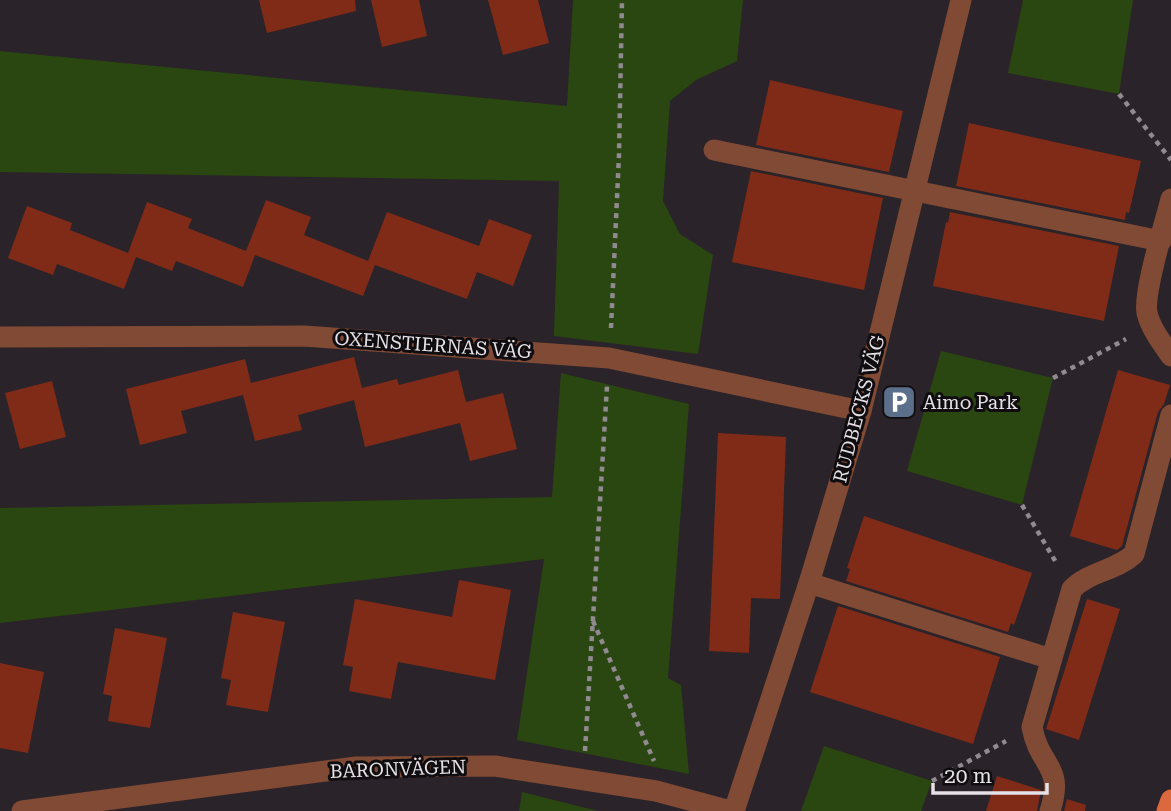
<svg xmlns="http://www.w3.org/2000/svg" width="1171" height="811" font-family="'Roboto Serif',serif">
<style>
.green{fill:#2a4611}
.building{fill:#802b17}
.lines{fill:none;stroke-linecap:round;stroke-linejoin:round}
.path{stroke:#918b91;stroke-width:4.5;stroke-dasharray:5 5;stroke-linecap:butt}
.minor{stroke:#814a35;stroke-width:21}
.major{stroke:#db693d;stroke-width:21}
.labels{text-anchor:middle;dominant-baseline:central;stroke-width:6;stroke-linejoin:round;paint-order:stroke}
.street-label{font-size:19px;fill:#e6e1e6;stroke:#100d10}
.poi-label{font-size:19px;fill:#e6e1e6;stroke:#100d10;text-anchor:start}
</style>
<rect width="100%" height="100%" fill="#2a2329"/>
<g class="green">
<path d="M 573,0 L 743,0 L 737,61 L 696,80 L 670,101 L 663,201 L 680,234 L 713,255 L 698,354 L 554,336 L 559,181 L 0,172 L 0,51 L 567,106 Z"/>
<path d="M 1023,0 L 1133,0 L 1119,94 L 1008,73 Z"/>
<path d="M 941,351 L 1053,378 L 1022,505 L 907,471 Z"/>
<path d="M 561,373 L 689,404 L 668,678 L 681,685 L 689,774 L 517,740 L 544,559 L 0,623 L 0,508 L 552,497 Z"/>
<path d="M 824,746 L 932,781 L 921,811 L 801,811 Z"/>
<path d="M 522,792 L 598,811 L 519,811 Z"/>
</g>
<g class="building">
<path d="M 259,0 L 355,0 L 356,11 L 267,33 Z"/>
<path d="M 371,0 L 419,0 L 427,36 L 382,47 Z"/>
<path d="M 488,0 L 538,0 L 549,43 L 503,55 Z"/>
<path d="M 770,80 L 903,111 L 889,172 L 756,145 Z"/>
<path d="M 969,123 L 1141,161 L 1129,213 L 1126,212 L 1125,220 L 956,186 Z"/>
<path d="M 751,171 L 883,198 L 864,290 L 732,262 Z"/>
<path d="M 266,200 L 311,217 L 304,235 L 368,261 L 387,212 L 479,246 L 489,219 L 532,235 L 513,286 L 477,272 L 467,299 L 375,265 L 363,296 L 255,255 L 243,287 L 176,261 L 172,271 L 136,257 L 124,289 L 57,264 L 53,275 L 8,258 L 27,206 L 72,223 L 70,230 L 128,253 L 147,202 L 192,219 L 188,228 L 246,251 Z"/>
<path d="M 950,212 L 1119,246 L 1104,321 L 933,286 L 946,222 L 948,223 Z"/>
<path d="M 354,357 L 362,388 L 397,379 L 399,385 L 458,370 L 466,402 L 503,393 L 517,449 L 470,461 L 460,423 L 365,447 L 354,400 L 298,415 L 302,430 L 255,441 L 243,395 L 181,411 L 187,433 L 140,445 L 126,389 L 245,359 L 251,383 Z"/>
<path d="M 1118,370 L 1170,385 L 1164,404 L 1158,412 L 1122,546 L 1117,550 L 1070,536 Z"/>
<path d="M 52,381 L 66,437 L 20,449 L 5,393 Z"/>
<path d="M 718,433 L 786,437 L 780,599 L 751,598 L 749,653 L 709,651 Z"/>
<path d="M 864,516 L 1032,573 L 1014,625 L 1011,623 L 1008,632 L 846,581 L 850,569 L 847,568 Z"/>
<path d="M 459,580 L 511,590 L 495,680 L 398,662 L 391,699 L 349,691 L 353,667 L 343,665 L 355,599 L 452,617 Z"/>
<path d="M 1087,599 L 1120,609 L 1079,740 L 1046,729 Z"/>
<path d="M 838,606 L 1000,657 L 973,744 L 810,692 Z"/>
<path d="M 233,612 L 285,622 L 268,712 L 226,705 L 231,680 L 221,678 Z"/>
<path d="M 115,628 L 167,638 L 150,728 L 108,721 L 112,696 L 103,694 Z"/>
<path d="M 0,663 L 44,672 L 28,753 L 0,748 Z"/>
<path d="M 997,776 L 1041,790 L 1037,811 L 986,811 Z"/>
<path d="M 1067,799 L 1086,805 L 1085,811 L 1064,811 Z"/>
</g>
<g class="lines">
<g class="path">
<path d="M 1119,94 L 1171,160"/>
<path d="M 611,328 L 619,155 L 622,0"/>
<path d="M 1053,378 L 1126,339"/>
<path d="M 1022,505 L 1057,564"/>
<path d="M 593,621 L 654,761"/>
<path d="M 585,751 L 607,386"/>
<path d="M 932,781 L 1006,741"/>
</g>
<g class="minor">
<path d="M 714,150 L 1161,241"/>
<path d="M 1171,199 C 1165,223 1143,292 1147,313 C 1151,329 1162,343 1171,356"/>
<path d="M 0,337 L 304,336 L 609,358 L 861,411"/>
<path d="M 809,583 L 1051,659"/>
<path d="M 22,811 L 356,767 L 495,766 L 656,791 L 730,811"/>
<path d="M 734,811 L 809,583 L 861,411 L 961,0"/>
<path d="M 1050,811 C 1065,765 1039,767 1032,727 L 1072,589 C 1090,571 1116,571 1134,554 L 1171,415"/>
</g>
<path class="major" d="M 1167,811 L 1171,800"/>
</g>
<defs>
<g id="parking-square" transform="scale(1.75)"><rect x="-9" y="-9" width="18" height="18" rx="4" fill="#5c6f8a" stroke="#100d10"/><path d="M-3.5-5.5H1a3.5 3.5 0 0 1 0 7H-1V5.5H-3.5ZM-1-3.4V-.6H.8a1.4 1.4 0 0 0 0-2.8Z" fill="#fff"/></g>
</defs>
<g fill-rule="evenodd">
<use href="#parking-square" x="899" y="402"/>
</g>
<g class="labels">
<g class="street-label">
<text transform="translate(433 345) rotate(4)">OXENSTIERNAS VÄG</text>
<text transform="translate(859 409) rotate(-75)">RUDBECKS VÄG</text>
<text transform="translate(398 769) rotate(-2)">BARONVÄGEN</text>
</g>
<g class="poi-label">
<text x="923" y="402">Aimo Park</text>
</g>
</g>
<path d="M933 783v10h114v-10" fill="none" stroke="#e6e1e6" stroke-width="3.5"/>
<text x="944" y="783" font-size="21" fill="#e6e1e6" stroke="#100d10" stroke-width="5" paint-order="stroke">20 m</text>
</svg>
